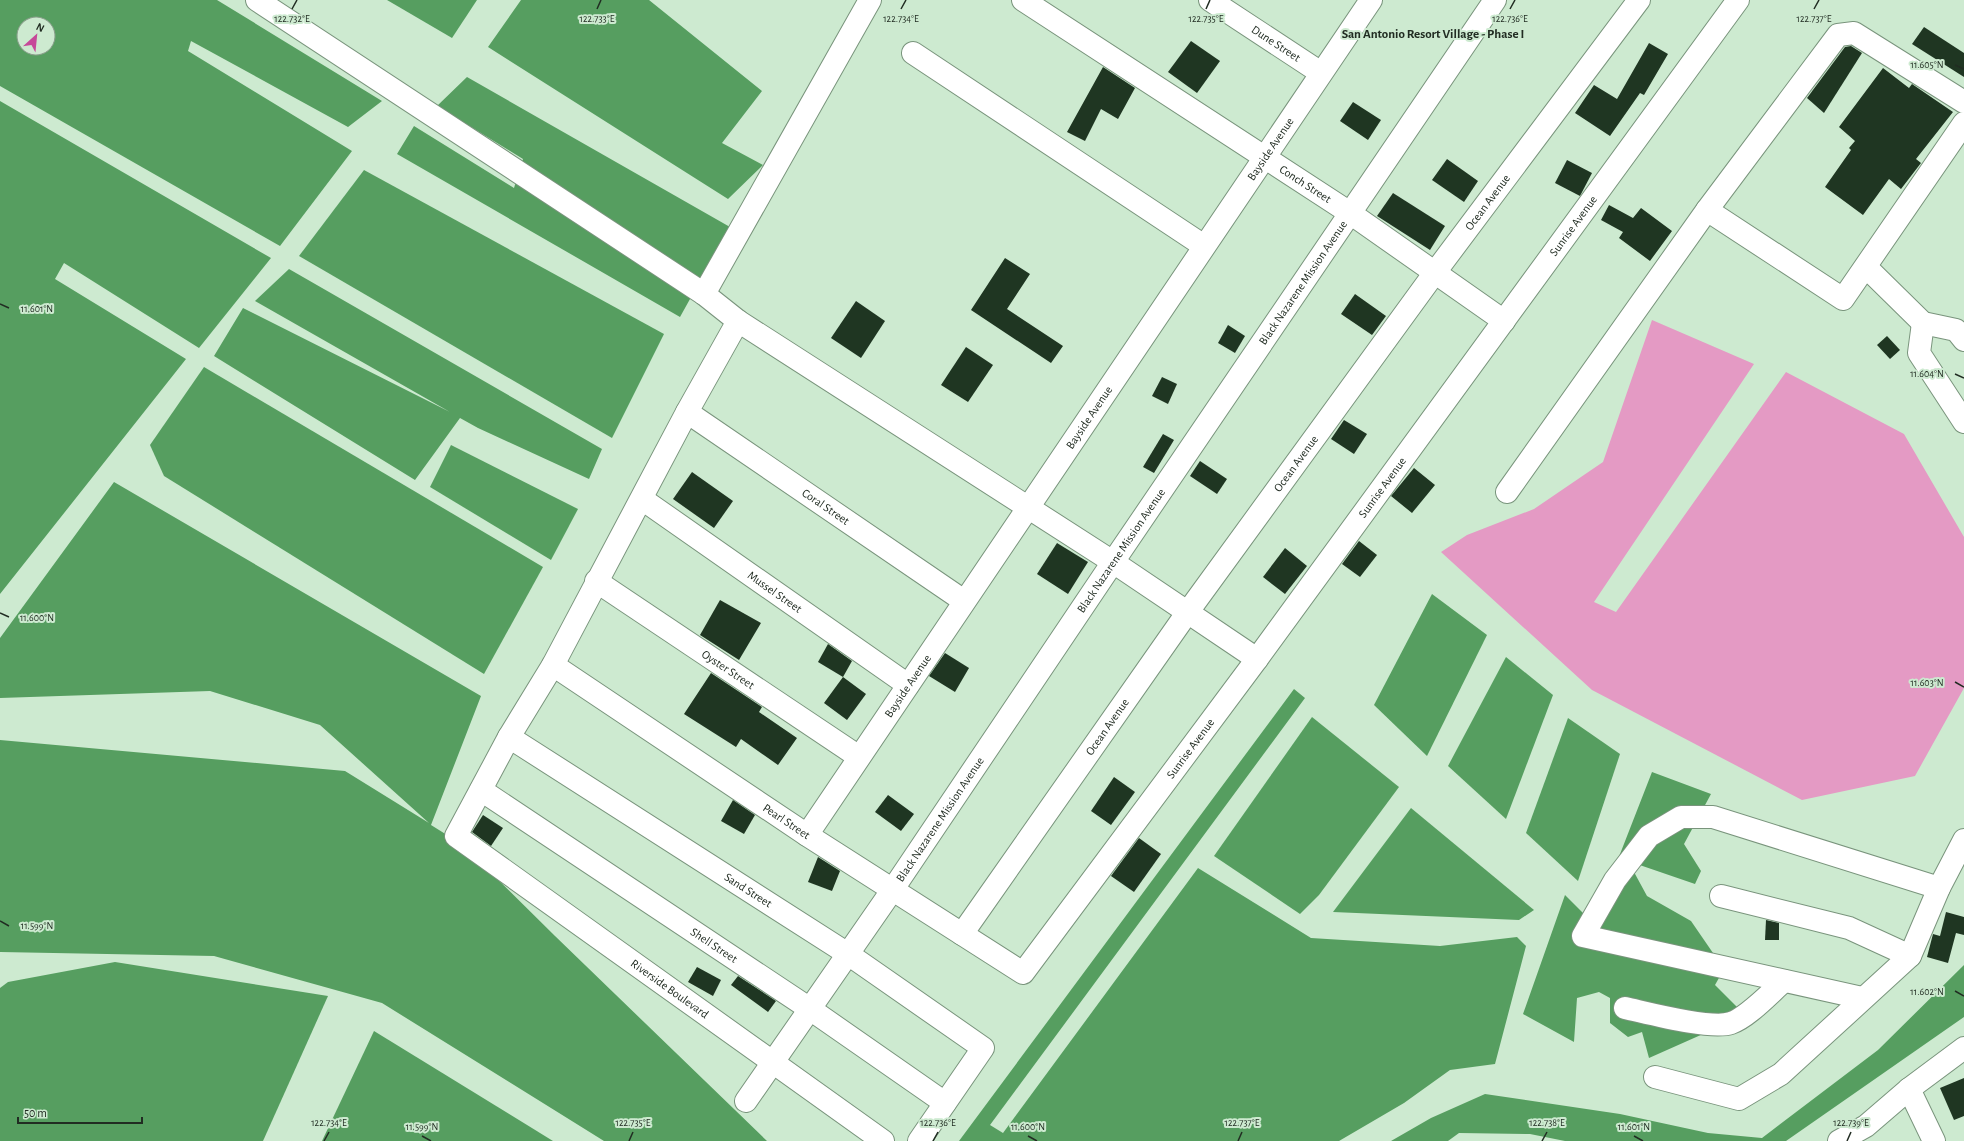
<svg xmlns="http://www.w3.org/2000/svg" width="1964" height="1141" font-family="'Alegreya Sans',sans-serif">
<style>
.green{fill:#e49ac4}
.water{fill:#569e60;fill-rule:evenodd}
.building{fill:#1f3622}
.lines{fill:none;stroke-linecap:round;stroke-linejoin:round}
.minor-casing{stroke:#79947c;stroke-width:24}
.minor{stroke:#fff;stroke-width:22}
.ticks{fill:none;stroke:#212c22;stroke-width:1.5}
.labels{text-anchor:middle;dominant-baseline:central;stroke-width:4;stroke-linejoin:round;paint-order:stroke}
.street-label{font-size:12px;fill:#212c22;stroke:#cdead0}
.neighbourhood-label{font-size:13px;font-weight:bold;fill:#212c22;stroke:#cdead0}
.ticks-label{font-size:10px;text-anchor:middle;fill:#212c22;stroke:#cdead0;stroke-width:4;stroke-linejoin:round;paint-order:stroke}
</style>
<rect width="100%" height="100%" fill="#cdead0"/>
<path class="green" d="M 1652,320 L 1754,364 L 1594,602 L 1616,612 L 1786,372 L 1904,434 L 1964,537 L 1964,688 L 1915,776 L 1802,800 L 1592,690 L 1441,552 L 1467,535 L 1534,509 L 1603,462 Z"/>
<g class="water">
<path d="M 0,0 L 217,0 L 382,101 L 348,127 L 191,41 L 188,51 L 352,151 L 280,246 L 0,86 ZM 24,24 L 48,24 L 48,48 L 24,48 Z"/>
<path d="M 387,0 L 477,0 L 452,38 Z"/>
<path d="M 521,0 L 649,0 L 762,91 L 722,143 L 763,165 L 728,199 L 488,47 Z"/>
<path d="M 467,77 L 730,227 L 680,317 L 397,154 L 414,126 L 514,188 L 523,159 L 437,106 Z"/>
<path d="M 0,101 L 271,258 L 199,348 L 64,263 L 55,279 L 186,359 L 0,594 Z"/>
<path d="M 364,170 L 664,334 L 612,438 L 299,256 Z"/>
<path d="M 289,269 L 602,449 L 589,479 L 478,428 L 460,418 L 415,480 L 214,356 L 243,308 L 450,412 L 255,301 Z"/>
<path d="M 204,367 L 543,567 L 484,674 L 164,476 L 150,445 Z"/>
<path d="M 451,445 L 578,509 L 551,560 L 430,487 Z"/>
<path d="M 114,482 L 481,696 L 431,825 L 463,845 L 555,936 L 767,1141 L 604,1141 L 382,1003 L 214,956 L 0,952 L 0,740 L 345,771 L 429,823 L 320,725 L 210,691 L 0,698 L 0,638 Z"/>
<path d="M 1432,594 L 1487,635 L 1427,756 L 1374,705 Z"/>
<path d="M 1506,657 L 1553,695 L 1506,819 L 1448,766 Z"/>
<path d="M 1294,689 L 1305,698 L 990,1125 L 1003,1133 L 1198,868 L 1311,938 L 1440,946 L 1517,937 L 1526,946 L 1495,1064 L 1450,1070 L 1404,1103 L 1339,1141 L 959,1141 Z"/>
<path d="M 1312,717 L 1399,787 L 1319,895 L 1300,914 L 1214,856 Z"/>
<path d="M 1568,718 L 1620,754 L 1578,881 L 1526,833 Z"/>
<path d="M 1652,772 L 1711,794 L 1684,844 L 1701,871 L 1695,884 L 1628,861 L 1647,896 L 1691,921 L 1724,969 L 1715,985 L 1739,1009 L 1712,1030 L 1649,1058 L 1642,1032 L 1628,1037 L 1610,1023 L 1610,998 L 1599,992 L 1577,998 L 1574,1042 L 1523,1014 L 1565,895 L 1584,914 L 1599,908 Z"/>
<path d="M 1411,808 L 1534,910 L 1519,920 L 1333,912 Z"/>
<path d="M 115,962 L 328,996 L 263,1141 L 0,1141 L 0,988 L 8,982 Z"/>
<path d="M 1964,965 L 1964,1017 L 1786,1141 L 1565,1141 L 1530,1134 L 1459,1133 L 1448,1141 L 1391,1141 L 1431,1118 L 1485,1094 L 1620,1114 L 1708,1133 L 1762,1138 L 1878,1050 Z"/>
<path d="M 374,1031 L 553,1141 L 322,1141 Z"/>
</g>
<g class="building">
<path d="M 1924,27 L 1964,53 L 1964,77 L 1912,44 Z"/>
<path d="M 1191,41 L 1220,61 L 1197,93 L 1168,72 Z"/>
<path d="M 1649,43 L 1668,54 L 1644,95 L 1640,93 L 1610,136 L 1575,113 L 1594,85 L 1617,99 Z"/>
<path d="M 1851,46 L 1862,53 L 1824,113 L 1807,98 L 1845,47 Z"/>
<path d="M 1103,67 L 1135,88 L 1118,119 L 1101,109 L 1085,141 L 1067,132 Z"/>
<path d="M 1883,68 L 1909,88 L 1912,84 L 1953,112 L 1916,159 L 1921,163 L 1901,189 L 1889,179 L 1863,215 L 1825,187 L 1851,150 L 1849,148 L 1855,141 L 1839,127 Z"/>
<path d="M 1353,102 L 1381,120 L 1368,140 L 1340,121 Z"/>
<path d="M 1447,159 L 1478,181 L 1464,202 L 1432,180 Z"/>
<path d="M 1567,160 L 1592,173 L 1580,196 L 1555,183 Z"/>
<path d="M 1393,193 L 1445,226 L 1430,250 L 1377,216 Z"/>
<path d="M 1609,205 L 1633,218 L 1641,208 L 1672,231 L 1650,261 L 1619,238 L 1623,232 L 1601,220 Z"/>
<path d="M 1005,258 L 1030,274 L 1007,309 L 1063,346 L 1051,363 L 971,310 Z"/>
<path d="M 1355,294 L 1386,316 L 1372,335 L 1341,314 Z"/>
<path d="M 856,301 L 885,321 L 861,358 L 831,338 Z"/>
<path d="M 1228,325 L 1245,336 L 1235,353 L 1218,343 Z"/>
<path d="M 1887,336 L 1900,350 L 1890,359 L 1877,345 Z"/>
<path d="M 966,347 L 993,365 L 968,402 L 941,385 Z"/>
<path d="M 1162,377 L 1177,384 L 1168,404 L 1152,396 Z"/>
<path d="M 1344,420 L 1367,434 L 1354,454 L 1331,439 Z"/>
<path d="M 1163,434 L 1174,440 L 1154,473 L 1143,467 Z"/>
<path d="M 1200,461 L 1227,479 L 1217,494 L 1190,476 Z"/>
<path d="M 1414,468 L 1435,485 L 1412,513 L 1391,496 Z"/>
<path d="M 692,472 L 733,501 L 714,528 L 673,499 Z"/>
<path d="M 1359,541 L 1377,555 L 1360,577 L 1342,564 Z"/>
<path d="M 1057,543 L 1088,562 L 1068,594 L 1037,574 Z"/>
<path d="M 1285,548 L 1307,566 L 1285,594 L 1263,577 Z"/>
<path d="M 720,600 L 761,623 L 739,660 L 700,635 Z"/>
<path d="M 828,644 L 852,661 L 843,677 L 818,662 Z"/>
<path d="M 945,653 L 969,668 L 955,692 L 929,676 Z"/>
<path d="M 711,673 L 762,707 L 759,712 L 797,738 L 778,765 L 741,739 L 736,747 L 684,714 Z"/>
<path d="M 843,677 L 866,694 L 847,720 L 824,703 Z"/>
<path d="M 1114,777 L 1135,792 L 1111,825 L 1091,811 Z"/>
<path d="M 888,795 L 914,814 L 901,831 L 875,812 Z"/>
<path d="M 733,800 L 755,815 L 744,834 L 721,821 Z"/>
<path d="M 483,815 L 503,828 L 491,846 L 472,832 Z"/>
<path d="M 1139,838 L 1161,854 L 1134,892 L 1111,876 Z"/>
<path d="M 818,857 L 840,871 L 832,891 L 808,882 Z"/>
<path d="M 1946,912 L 1964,917 L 1964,935 L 1956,933 L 1948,963 L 1927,957 L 1933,934 L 1940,936 Z"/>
<path d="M 1766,920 L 1779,923 L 1779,940 L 1765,940 Z"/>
<path d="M 697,967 L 721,980 L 713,996 L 688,982 Z"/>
<path d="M 738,976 L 776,1001 L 768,1012 L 731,985 Z"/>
<path d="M 1964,1078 L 1964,1116 L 1954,1120 L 1940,1088 Z"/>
</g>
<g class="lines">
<g class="minor-casing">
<g id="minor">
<path d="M 257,0 L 704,294 L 738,321 L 1113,562 L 1257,659"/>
<path id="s1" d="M 1023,0 L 1350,213 L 1504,321"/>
<path id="s2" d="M 1210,0 L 1321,73"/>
<path d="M 913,53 L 1204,246"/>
<path d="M 1707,210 L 1843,299 L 1964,123"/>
<path d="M 1866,267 L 1923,323 L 1956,330 L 1964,340"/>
<path d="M 704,294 L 870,0"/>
<path id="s3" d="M 738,321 L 687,412 L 553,665 L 509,737 L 456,836 L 883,1141"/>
<path d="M 1923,323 L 1919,353 L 1964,422"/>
<path id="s4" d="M 687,412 L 964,601"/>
<path d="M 1507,492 L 1707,210 L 1838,35 L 1854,33 L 1964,102"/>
<path id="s5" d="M 642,499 L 908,685"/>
<path id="s6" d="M 596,581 L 859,757"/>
<path id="s7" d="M 553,665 L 807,835 L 1023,973 L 1257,659 L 1738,0"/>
<path id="s8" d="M 509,737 L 848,954 L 983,1048 L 919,1141"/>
<path id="s9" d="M 481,790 L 810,1009 L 945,1103"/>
<path id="s10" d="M 807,835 L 1371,0"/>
<path d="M 1721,896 L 1849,928 L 1910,956"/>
<path id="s11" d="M 962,934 L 1187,613 L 1436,271 L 1639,0"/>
<path d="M 1862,998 L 1583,936 L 1615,880 L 1649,836 L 1681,817 L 1713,817 L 1939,888"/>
<path d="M 1625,1008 C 1648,1013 1711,1030 1731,1023 C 1748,1017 1770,993 1784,981"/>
<path d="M 1655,1077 L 1739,1099 L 1781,1074 L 1910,956 L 1939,888 L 1964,840"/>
<path d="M 1909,1089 L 1934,1141"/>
<path id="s12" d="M 746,1101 L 893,889 L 1113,562 L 1495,0"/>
<path d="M 1839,1141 L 1866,1126 L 1909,1089 L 1964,1048"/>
</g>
</g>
<use href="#minor" class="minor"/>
</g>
<path class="ticks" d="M 292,9 L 297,0M 597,9 L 601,0M 901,9 L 906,0M 1206,9 L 1210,0M 1510,9 L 1515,0M 1814,9 L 1819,0M 1955,65 L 1964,69M 0,304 L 9,308M 1955,374 L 1964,378M 0,613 L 9,617M 1955,682 L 1964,687M 0,921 L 9,926M 1955,991 L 1964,996M 422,1136 L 431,1141M 1028,1136 L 1037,1141M 1634,1136 L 1643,1141M 324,1141 L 329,1132M 629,1141 L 633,1132M 933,1141 L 938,1132M 1238,1141 L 1242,1132M 1542,1141 L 1547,1132M 1847,1141 L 1851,1132"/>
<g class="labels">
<g class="street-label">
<text stroke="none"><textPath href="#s2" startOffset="79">Dune Street</textPath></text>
<text stroke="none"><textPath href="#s10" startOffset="828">Bayside Avenue</textPath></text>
<text stroke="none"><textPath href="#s1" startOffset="337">Conch Street</textPath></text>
<text stroke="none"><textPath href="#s11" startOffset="901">Ocean Avenue</textPath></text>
<text stroke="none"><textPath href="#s7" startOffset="1490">Sunrise Avenue</textPath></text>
<text stroke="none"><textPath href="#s12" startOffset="990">Black Nazarene Mission Avenue</textPath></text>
<text stroke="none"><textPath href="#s10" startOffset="504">Bayside Avenue</textPath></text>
<text stroke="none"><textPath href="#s11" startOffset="577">Ocean Avenue</textPath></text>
<text stroke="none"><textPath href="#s7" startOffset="1166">Sunrise Avenue</textPath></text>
<text stroke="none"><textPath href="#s4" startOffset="168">Coral Street</textPath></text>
<text stroke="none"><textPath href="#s12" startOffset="666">Black Nazarene Mission Avenue</textPath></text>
<text stroke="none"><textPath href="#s5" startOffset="162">Mussel Street</textPath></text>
<text stroke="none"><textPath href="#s6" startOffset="159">Oyster Street</textPath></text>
<text stroke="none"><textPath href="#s10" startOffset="180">Bayside Avenue</textPath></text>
<text stroke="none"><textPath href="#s11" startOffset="253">Ocean Avenue</textPath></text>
<text stroke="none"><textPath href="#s7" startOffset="842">Sunrise Avenue</textPath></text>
<text stroke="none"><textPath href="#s12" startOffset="342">Black Nazarene Mission Avenue</textPath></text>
<text stroke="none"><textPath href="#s7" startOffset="281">Pearl Street</textPath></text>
<text stroke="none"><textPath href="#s8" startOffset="284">Sand Street</textPath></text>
<text stroke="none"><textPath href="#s9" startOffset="280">Shell Street</textPath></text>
<text stroke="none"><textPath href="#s3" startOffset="850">Riverside Boulevard</textPath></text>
</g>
<g class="neighbourhood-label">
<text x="1433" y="34">San Antonio Resort Village - Phase I</text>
</g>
</g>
<g class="ticks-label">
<text x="292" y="22">122.732°E</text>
<text x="597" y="22">122.733°E</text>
<text x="901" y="22">122.734°E</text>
<text x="1206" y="22">122.735°E</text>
<text x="1510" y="22">122.736°E</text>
<text x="1814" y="22">122.737°E</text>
<text x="1927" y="68">11.605°N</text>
<text x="37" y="312">11.601°N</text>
<text x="1927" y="377">11.604°N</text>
<text x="37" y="621">11.600°N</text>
<text x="1927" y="686">11.603°N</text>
<text x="37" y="929">11.599°N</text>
<text x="1927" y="995">11.602°N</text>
<text x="329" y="1126">122.734°E</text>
<text x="633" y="1126">122.735°E</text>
<text x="938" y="1126">122.736°E</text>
<text x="1242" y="1126">122.737°E</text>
<text x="1547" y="1126">122.738°E</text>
<text x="1851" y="1126">122.739°E</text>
<text x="422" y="1130">11.599°N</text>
<text x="1028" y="1130">11.600°N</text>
<text x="1634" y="1130">11.601°N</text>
</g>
<g transform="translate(36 36) rotate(27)"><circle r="19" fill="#cdead0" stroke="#889e8a"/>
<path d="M0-3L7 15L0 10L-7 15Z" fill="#c64999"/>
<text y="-6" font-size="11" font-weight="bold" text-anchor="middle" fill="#212c22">N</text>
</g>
<path d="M18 1117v6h124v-6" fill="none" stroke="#212c22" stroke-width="2"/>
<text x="24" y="1117" font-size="12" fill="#212c22" stroke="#cdead0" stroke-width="3" paint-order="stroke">50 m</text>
</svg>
